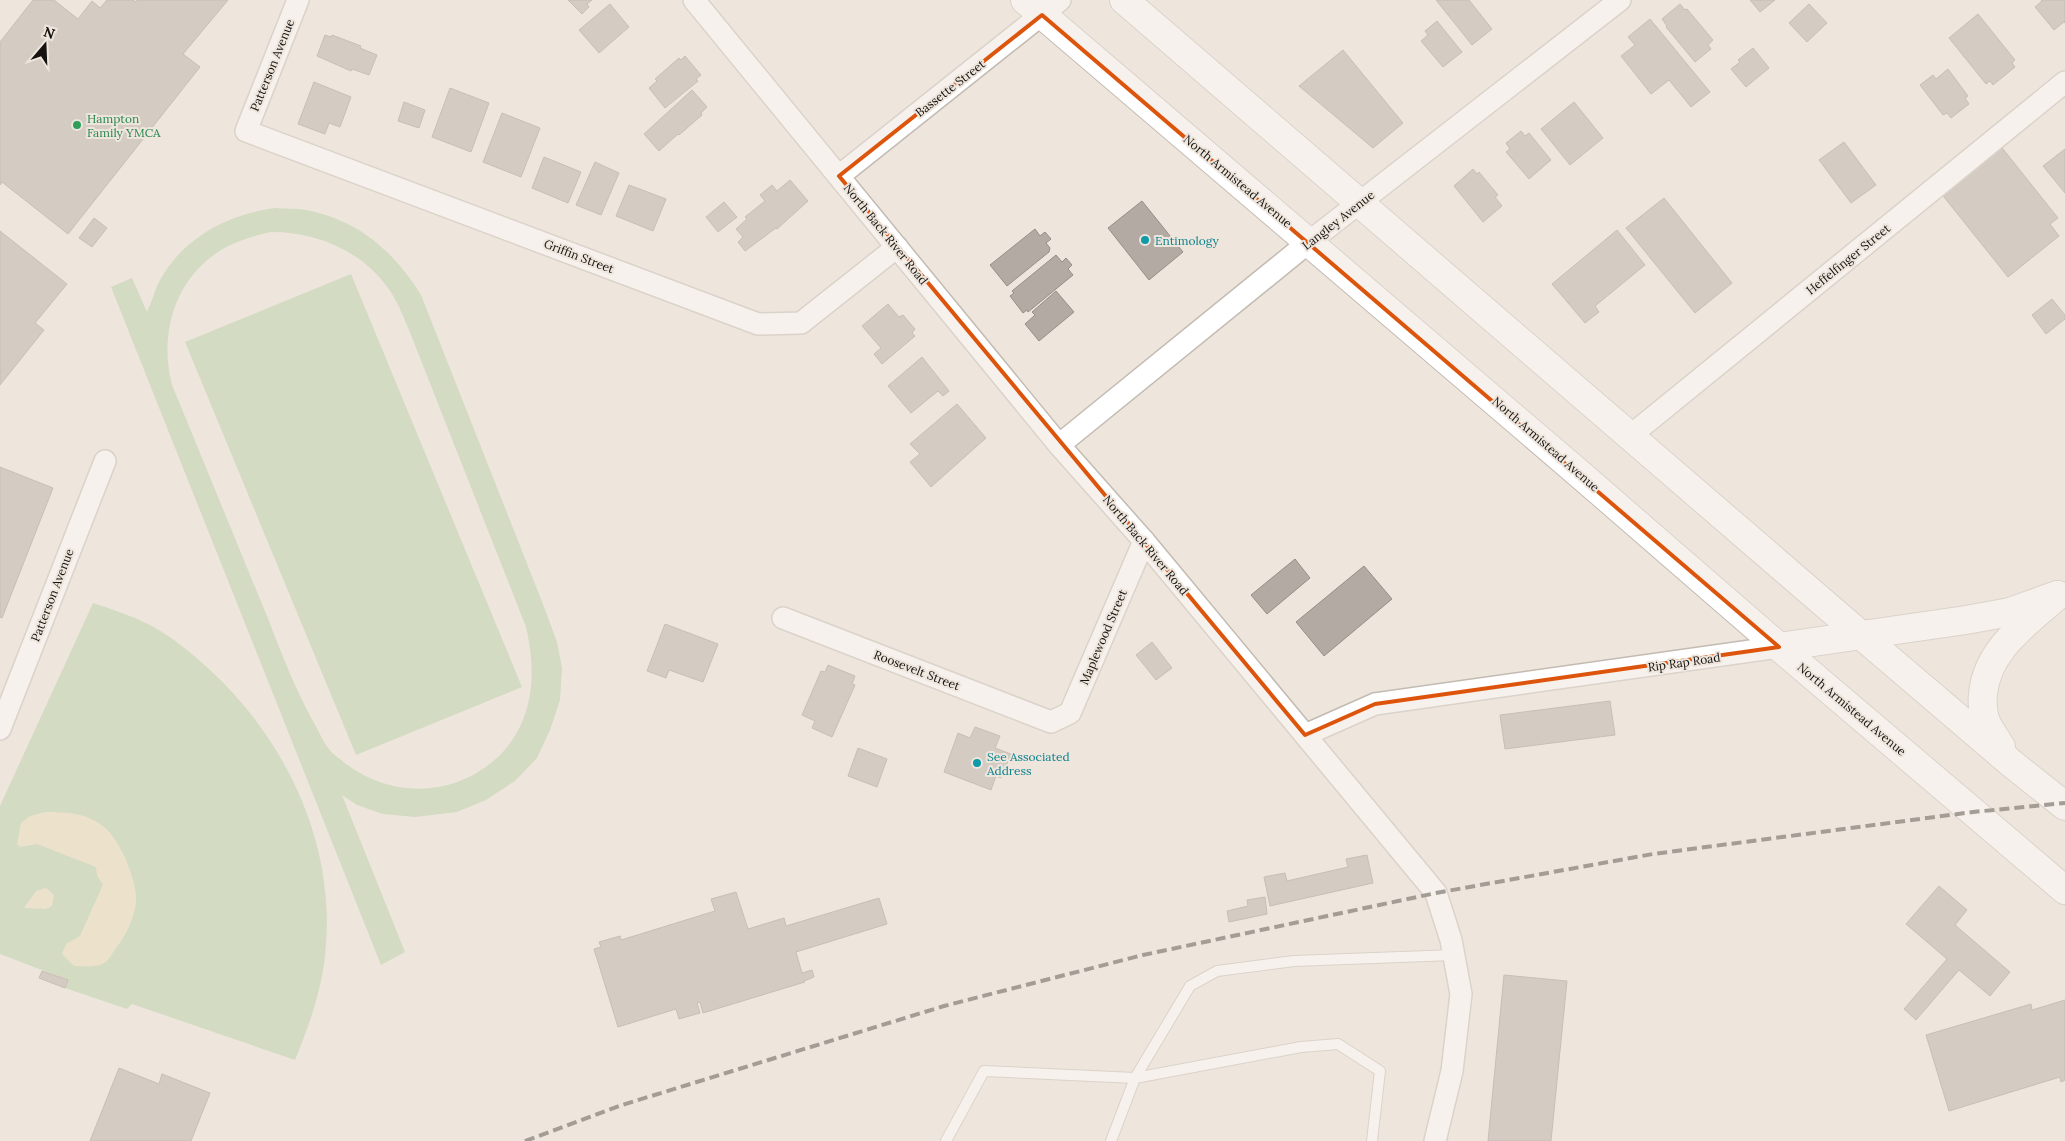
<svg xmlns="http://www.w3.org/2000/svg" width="2065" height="1141" font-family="Lora,serif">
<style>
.green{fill:#b1cea3;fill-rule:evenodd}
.sand{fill:#e8deb9}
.building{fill:#b3aba3;stroke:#978f87}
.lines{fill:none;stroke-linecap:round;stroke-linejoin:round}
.lane-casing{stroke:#c3bbb2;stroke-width:12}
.street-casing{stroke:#c3bbb2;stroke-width:24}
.secondary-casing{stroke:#c3bbb2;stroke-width:30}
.primary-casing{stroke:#c3bbb2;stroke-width:30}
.lane{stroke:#fff;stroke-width:10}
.street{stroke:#fff;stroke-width:21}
.secondary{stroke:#fff;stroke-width:28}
.primary{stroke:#fff;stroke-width:28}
.rail{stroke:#494541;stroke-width:4;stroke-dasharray:10 5;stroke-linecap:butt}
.marked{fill:none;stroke:#dd550c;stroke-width:4;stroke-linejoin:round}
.leisure-dot{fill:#2e9e5b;stroke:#eee6dd;stroke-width:2}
.culture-dot{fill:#0f9aa8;stroke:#eee6dd;stroke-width:2}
.labels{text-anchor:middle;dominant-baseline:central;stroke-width:4;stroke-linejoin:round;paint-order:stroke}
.street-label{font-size:12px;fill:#15120f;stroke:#eee6dd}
.leisure-label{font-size:12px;fill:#27864d;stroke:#eee6dd;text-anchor:start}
.culture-label{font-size:12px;fill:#0d838f;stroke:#eee6dd;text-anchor:start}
</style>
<rect width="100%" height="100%" fill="#eee6dd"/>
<g class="green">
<path d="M 275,208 C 285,209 296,208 306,210 C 358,220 394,251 421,295 L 541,599 L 557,642 L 562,668 L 560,700 L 550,730 L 537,758 L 515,781 L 486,800 L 457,812 L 415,817 L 383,814 L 357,805 L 342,795 L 405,952 L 381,965 L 111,287 L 132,278 L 147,312 C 152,302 155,289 160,280 C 184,237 228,214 275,208 ZM 271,232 C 314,232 358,249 385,284 C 397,299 404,318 411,335 L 526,627 C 537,674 534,722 498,757 C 455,797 393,799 346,764 C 341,759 333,755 329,749 C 323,742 319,731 314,723 C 295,689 281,652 267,616 C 235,539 204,462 172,385 C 159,335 174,279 221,250 C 236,241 253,236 271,232 Z"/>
<path d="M 351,274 L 522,687 L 356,755 L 185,342 Z"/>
<path d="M 93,603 C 112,609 132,616 150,625 C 172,637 192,653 210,670 C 285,739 334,841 326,944 C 324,984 310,1023 295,1060 L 132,1004 L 127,1009 L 65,988 L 68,980 L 0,954 L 0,806 Z"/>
</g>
<g class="sand">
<path d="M 45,812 C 65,812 88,813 104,827 C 120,840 138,881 136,903 C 134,918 126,936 116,948 C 113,952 109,960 104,963 C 95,968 84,966 74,966 L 62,954 L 66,944 L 80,936 L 101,889 L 103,884 L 97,876 L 96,867 L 37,844 L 20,847 L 17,844 L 21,823 L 30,816 Z"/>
<path d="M 46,888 L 54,895 L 52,906 L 46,909 L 24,908 L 36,891 Z"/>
</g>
<g class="building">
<path d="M 33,0 L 54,0 L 78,19 L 92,1 L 100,8 L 107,0 L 133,0 L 136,2 L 137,0 L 228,0 L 183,54 L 200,67 L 68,234 L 2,182 L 0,185 L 0,42 Z"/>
<path d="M 568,0 L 592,0 L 587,4 L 589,7 L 582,14 Z"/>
<path d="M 1436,0 L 1469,0 L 1492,29 L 1472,45 Z"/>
<path d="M 1750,0 L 1775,0 L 1760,12 Z"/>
<path d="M 2041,0 L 2065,0 L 2065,23 L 2064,22 L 2054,30 L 2035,7 L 2042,1 Z"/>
<path d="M 610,4 L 629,27 L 599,53 L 579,30 Z"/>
<path d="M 1680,4 L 1685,10 L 1687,9 L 1713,40 L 1708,45 L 1711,49 L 1695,62 L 1666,27 L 1667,26 L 1662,19 Z"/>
<path d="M 1809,4 L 1827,23 L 1807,42 L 1789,23 Z"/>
<path d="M 1978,14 L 2015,60 L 2012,63 L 2015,67 L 1993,85 L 1990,81 L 1986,84 L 1949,38 Z"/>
<path d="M 1650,19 L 1710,92 L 1691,107 L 1669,80 L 1651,94 L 1621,56 L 1635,45 L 1628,37 Z"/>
<path d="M 1437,21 L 1462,52 L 1443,67 L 1421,41 L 1428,35 L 1425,31 Z"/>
<path d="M 325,35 L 331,37 L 332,35 L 361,46 L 360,48 L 377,55 L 369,75 L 352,69 L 351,71 L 317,56 Z"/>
<path d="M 1753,48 L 1769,68 L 1746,87 L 1731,69 L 1740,62 L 1738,60 Z"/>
<path d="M 1343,50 L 1403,123 L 1373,148 L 1299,86 Z"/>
<path d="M 685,56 L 701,75 L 696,79 L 698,81 L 665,108 L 649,88 L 657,81 L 655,79 L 679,58 L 681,60 Z"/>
<path d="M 1948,69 L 1968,96 L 1965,98 L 1969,104 L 1951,118 L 1947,113 L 1943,115 L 1920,85 L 1933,75 L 1936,79 Z"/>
<path d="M 314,82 L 351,97 L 340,127 L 329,123 L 325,134 L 298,124 Z"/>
<path d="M 450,88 L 489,103 L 471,152 L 432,137 Z"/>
<path d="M 692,90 L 707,107 L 701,113 L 702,115 L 679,135 L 678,134 L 659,151 L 644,134 Z"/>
<path d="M 404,102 L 425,110 L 419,128 L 398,121 Z"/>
<path d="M 1574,102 L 1603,138 L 1570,165 L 1541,129 Z"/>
<path d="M 502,113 L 540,128 L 521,177 L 483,162 Z"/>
<path d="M 1521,131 L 1525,136 L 1529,133 L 1551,160 L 1529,179 L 1506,152 L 1510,149 L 1506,143 Z"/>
<path d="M 1844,142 L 1876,185 L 1851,203 L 1819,160 Z"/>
<path d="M 1999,144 L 2058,218 L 2050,224 L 2059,236 L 2008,277 L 1940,192 Z"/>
<path d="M 2065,149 L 2065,193 L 2043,166 Z"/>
<path d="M 544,157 L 581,172 L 568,203 L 532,188 Z"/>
<path d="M 595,162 L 619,173 L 601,215 L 576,205 Z"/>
<path d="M 1473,169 L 1477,174 L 1479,172 L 1498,195 L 1495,197 L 1502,206 L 1483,222 L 1454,186 Z"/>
<path d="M 790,180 L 808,201 L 777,229 L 776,228 L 745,251 L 738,242 L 743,237 L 736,229 L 747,219 L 745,217 L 765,201 L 760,195 L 772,185 L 777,191 Z"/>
<path d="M 629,185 L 666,199 L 653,231 L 616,216 Z"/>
<path d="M 1664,198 L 1732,283 L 1695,313 L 1626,228 Z"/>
<path d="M 1142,201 L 1183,252 L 1149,280 L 1108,228 Z"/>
<path d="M 724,202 L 737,217 L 718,232 L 706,217 Z"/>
<path d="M 94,218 L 107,228 L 92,247 L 79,238 Z"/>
<path d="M 1035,229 L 1040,236 L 1045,232 L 1051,239 L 1046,243 L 1050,248 L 1049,252 L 1007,286 L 990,265 Z"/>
<path d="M 1617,230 L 1645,265 L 1595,306 L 1599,312 L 1585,323 L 1552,284 Z"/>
<path d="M 0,231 L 67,284 L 35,323 L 44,330 L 0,385 Z"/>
<path d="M 1056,255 L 1062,262 L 1066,258 L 1072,265 L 1068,269 L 1073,275 L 1028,312 L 1027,310 L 1023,313 L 1010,296 L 1014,293 L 1012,291 Z"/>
<path d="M 1056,291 L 1074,312 L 1039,341 L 1025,324 L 1035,315 L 1032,312 Z"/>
<path d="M 2052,299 L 2065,315 L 2065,319 L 2046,334 L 2032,315 Z"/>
<path d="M 888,304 L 899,317 L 903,315 L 915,329 L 912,333 L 915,336 L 882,364 L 874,354 L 881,348 L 862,326 Z"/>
<path d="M 922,357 L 949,391 L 943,396 L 938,391 L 911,413 L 888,386 Z"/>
<path d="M 957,404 L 986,438 L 931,487 L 910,462 L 920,454 L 910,444 Z"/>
<path d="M 0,467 L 53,488 L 2,618 L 0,617 Z"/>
<path d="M 1295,559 L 1310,578 L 1267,614 L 1251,595 Z"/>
<path d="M 1364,566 L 1392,599 L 1324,656 L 1296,622 Z"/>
<path d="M 665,624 L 718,644 L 703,682 L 669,670 L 666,678 L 647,671 Z"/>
<path d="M 1152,642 L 1172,668 L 1156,680 L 1136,655 Z"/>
<path d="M 828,665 L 855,676 L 852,684 L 855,685 L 832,737 L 812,728 L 815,721 L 802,715 L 821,671 L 825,672 Z"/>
<path d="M 1610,701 L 1615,735 L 1505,749 L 1500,715 Z"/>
<path d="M 975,727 L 1000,736 L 995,748 L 1011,754 L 1001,778 L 996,776 L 991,790 L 944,772 L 958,733 L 970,738 Z"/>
<path d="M 858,748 L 887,759 L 877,787 L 848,776 Z"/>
<path d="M 1367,855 L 1373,883 L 1270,906 L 1264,877 L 1285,873 L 1287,881 L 1348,867 L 1346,859 Z"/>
<path d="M 1939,886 L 1967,910 L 1955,925 L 2010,972 L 1990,996 L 1959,970 L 1916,1020 L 1904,1009 L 1947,959 L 1906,924 Z"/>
<path d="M 736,892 L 748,929 L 784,918 L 786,926 L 879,898 L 887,924 L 796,952 L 802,973 L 812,970 L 814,977 L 804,981 L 805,982 L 703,1013 L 700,1002 L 697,1003 L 700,1013 L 679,1019 L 676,1009 L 618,1027 L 594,949 L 601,947 L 599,942 L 620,936 L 621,940 L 715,911 L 711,899 Z"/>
<path d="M 1265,897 L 1267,914 L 1229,922 L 1227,911 L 1248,906 L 1247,900 Z"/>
<path d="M 42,971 L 68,980 L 65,988 L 39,978 Z"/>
<path d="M 1504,975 L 1567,981 L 1551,1141 L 1488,1141 Z"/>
<path d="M 2065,1000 L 2065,1080 L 2061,1082 L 2060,1077 L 1949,1111 L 1926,1035 L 2031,1004 L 2032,1010 Z"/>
<path d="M 119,1068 L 159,1084 L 162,1074 L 210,1093 L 191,1141 L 90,1141 Z"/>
</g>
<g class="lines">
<g class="lane-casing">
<g id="lane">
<path d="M 1135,1078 L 1190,986 L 1217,971 L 1294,961 L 1454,955"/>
<path d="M 1135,1078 L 1301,1047 L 1338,1044 L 1380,1071 L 1372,1141"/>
<path d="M 946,1141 L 984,1071 L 1135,1078 L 1111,1141"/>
</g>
</g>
<g class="street-casing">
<g id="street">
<path d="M 298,0 L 246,131 L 758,324 L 801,323 L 897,247"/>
<path d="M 694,0 L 1059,445 L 1144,541 L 1436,893 L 1451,940 L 1461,994 L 1452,1071 L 1435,1141"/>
<path d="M 839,176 L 1060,0"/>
<path d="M 1630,436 L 2065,82"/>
<path d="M 1059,445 L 1309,242 L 1620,0"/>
<path d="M 783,618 L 1051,722 L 1070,713 L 1144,541"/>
<path d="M 0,729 L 105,461"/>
<path d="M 1305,735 L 1375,704 L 1779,647"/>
</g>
</g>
<g class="secondary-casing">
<path id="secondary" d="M 1779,647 L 1966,620 L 2010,612 L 2057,595"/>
</g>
<g class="primary-casing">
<g id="primary">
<path d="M 1025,0 L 1575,470 L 1779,647 L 2065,890"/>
<path d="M 1124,0 L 1862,636 L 2011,763 L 2065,806"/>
<path d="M 2001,747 C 1997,740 1991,732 1987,724 C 1983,716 1982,703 1983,694 C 1987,649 2027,623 2058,595"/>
</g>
</g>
<use href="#lane" class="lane"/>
<use href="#street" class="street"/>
<use href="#secondary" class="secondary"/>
<use href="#primary" class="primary"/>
<path class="rail" d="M 525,1141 L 622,1105 L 944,1006 L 1143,955 L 1436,893 L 1653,854 L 1973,812 L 2065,803"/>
</g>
<path d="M0 0H2065V1141H0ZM 1042,15 L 1779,647 L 1375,704 L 1305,735 L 839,176 Z" fill="#eee6dd" fill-opacity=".55" fill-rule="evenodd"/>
<path class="marked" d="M 1042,15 L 1779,647 L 1375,704 L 1305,735 L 839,176 Z"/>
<circle class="leisure-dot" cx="77" cy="125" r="5"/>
<g class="culture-dot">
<circle cx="1145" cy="240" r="5"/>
<circle cx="977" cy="763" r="5"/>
</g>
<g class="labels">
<g class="street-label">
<text transform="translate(272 65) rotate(-68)">Patterson Avenue</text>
<text transform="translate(950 88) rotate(-38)">Bassette Street</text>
<text transform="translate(1238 181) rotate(40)">North Armistead Avenue</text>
<text transform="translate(1338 220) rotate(-38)">Langley Avenue</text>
<text transform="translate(886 234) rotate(51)">North Back River Road</text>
<text transform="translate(579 256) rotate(21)">Griffin Street</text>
<text transform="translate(1848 259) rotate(-39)">Heffelfinger Street</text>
<text transform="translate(1546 444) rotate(41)">North Armistead Avenue</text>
<text transform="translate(1146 545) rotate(50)">North Back River Road</text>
<text transform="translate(52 595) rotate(-69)">Patterson Avenue</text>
<text transform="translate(1103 637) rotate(-67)">Maplewood Street</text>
<text transform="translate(1684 662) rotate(-8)">Rip Rap Road</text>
<text transform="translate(917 670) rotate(21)">Roosevelt Street</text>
<text transform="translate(1852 709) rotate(40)">North Armistead Avenue</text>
</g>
<g class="leisure-label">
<text x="87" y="118">Hampton<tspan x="87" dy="14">Family YMCA</tspan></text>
</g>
<g class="culture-label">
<text x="1155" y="240">Entimology</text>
<text x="987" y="756">See Associated<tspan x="987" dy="14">Address</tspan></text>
</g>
</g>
<g transform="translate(45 45) rotate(19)" stroke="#eee6dd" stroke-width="4" paint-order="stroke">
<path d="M0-4L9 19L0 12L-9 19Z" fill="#15120f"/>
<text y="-8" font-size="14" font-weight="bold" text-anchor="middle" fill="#15120f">N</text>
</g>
</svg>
